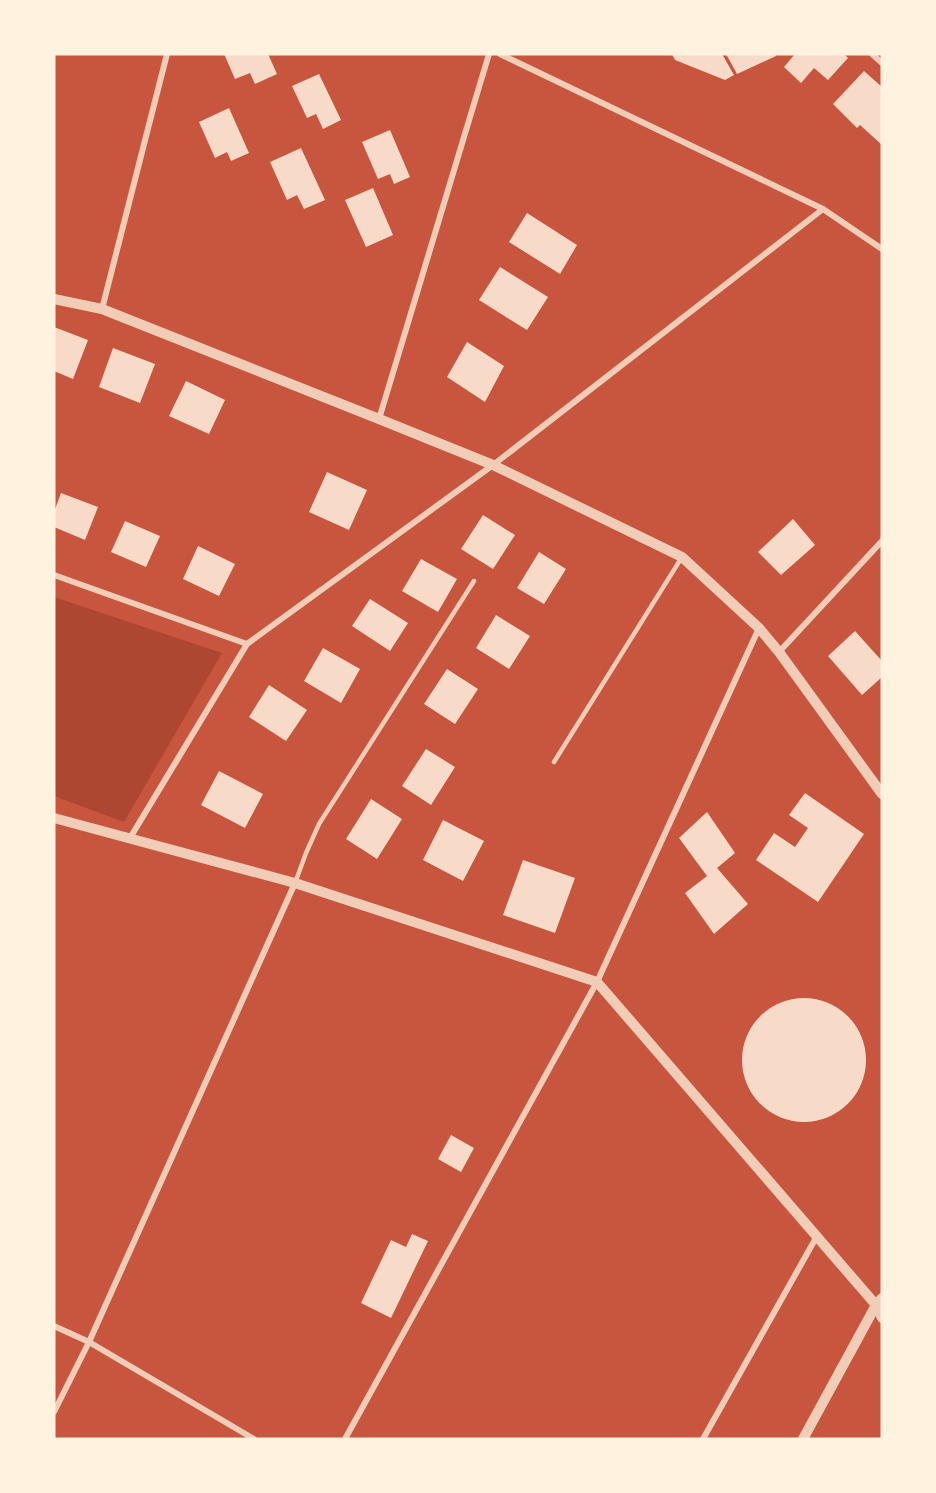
<svg xmlns="http://www.w3.org/2000/svg" width="936" height="1493" font-family="Karla,sans-serif">
<style>
.green{fill:#ae4732}
.building{fill:#f7dbc8}
.lines{fill:none;stroke-linecap:round;stroke-linejoin:round}
.service{stroke:#f1ccb7;stroke-width:4.5}
.minor{stroke:#f1ccb7;stroke-width:6}
.tertiary{stroke:#f1ccb7;stroke-width:10}
</style>
<rect width="100%" height="100%" fill="#c8553d"/>
<path class="green" d="M 54,597 L 222,653 L 124,822 L 54,796 Z"/>
<g class="building">
<path d="M 224,54 L 268,54 L 277,74 L 255,84 L 250,73 L 235,79 Z"/>
<path d="M 672,54 L 722,54 L 734,75 L 725,80 L 675,60 Z"/>
<path d="M 726,54 L 775,54 L 776,56 L 737,74 Z"/>
<path d="M 795,54 L 844,54 L 848,58 L 828,80 L 814,68 L 801,83 L 784,67 Z"/>
<path d="M 864,71 L 882,87 L 882,145 L 860,125 L 857,128 L 833,104 Z"/>
<path d="M 319,74 L 341,120 L 323,129 L 316,114 L 307,118 L 292,86 Z"/>
<path d="M 229,108 L 249,153 L 231,161 L 227,152 L 215,158 L 199,122 Z"/>
<path d="M 390,130 L 410,177 L 394,184 L 390,174 L 378,179 L 362,142 Z"/>
<path d="M 301,148 L 325,200 L 304,209 L 297,195 L 287,200 L 270,162 Z"/>
<path d="M 373,188 L 393,235 L 366,247 L 345,200 Z"/>
<path d="M 527,213 L 577,245 L 560,274 L 509,242 Z"/>
<path d="M 500,267 L 548,297 L 527,330 L 479,300 Z"/>
<path d="M 54,327 L 88,340 L 73,379 L 54,371 Z"/>
<path d="M 467,342 L 504,366 L 485,402 L 447,377 Z"/>
<path d="M 113,348 L 155,364 L 140,403 L 99,387 Z"/>
<path d="M 186,381 L 225,400 L 209,434 L 169,416 Z"/>
<path d="M 327,472 L 367,490 L 349,530 L 309,512 Z"/>
<path d="M 61,493 L 98,507 L 85,540 L 54,527 L 54,512 Z"/>
<path d="M 483,515 L 515,535 L 493,569 L 461,549 Z"/>
<path d="M 793,519 L 815,545 L 781,575 L 758,552 Z"/>
<path d="M 125,521 L 160,536 L 146,567 L 111,552 Z"/>
<path d="M 198,546 L 235,564 L 219,596 L 183,579 Z"/>
<path d="M 539,552 L 566,569 L 544,604 L 517,588 Z"/>
<path d="M 421,559 L 457,579 L 438,612 L 402,591 Z"/>
<path d="M 370,599 L 408,623 L 390,651 L 352,626 Z"/>
<path d="M 496,615 L 530,636 L 509,669 L 476,648 Z"/>
<path d="M 855,631 L 882,661 L 882,677 L 862,695 L 828,656 Z"/>
<path d="M 323,648 L 360,669 L 341,703 L 304,681 Z"/>
<path d="M 447,669 L 478,689 L 455,724 L 424,704 Z"/>
<path d="M 269,685 L 307,710 L 286,741 L 249,717 Z"/>
<path d="M 426,749 L 455,767 L 431,805 L 402,786 Z"/>
<path d="M 219,771 L 263,794 L 245,828 L 201,805 Z"/>
<path d="M 805,793 L 864,834 L 818,902 L 756,860 L 774,833 L 795,847 L 808,828 L 789,815 Z"/>
<path d="M 371,799 L 402,819 L 377,859 L 346,839 Z"/>
<path d="M 707,812 L 735,853 L 717,868 L 748,904 L 714,934 L 685,893 L 707,876 L 679,838 Z"/>
<path d="M 443,820 L 484,841 L 463,881 L 423,860 Z"/>
<path d="M 523,860 L 575,878 L 555,933 L 503,915 Z"/>
<circle cx="804" cy="1060" r="62"/>
<path d="M 451,1135 L 474,1148 L 461,1172 L 438,1159 Z"/>
<path d="M 412,1234 L 428,1241 L 391,1318 L 361,1303 L 391,1240 L 406,1247 Z"/>
</g>
<g class="lines">
<g class="service">
<path d="M 554,762 L 682,557"/>
<path d="M 295,883 L 306,853 L 319,824 L 474,581"/>
</g>
<g class="minor">
<path d="M 500,54 L 823,209"/>
<path d="M 872,54 L 882,63"/>
<path d="M 102,309 L 167,54"/>
<path d="M 379,419 L 489,54"/>
<path d="M 54,575 L 247,644"/>
<path d="M 779,652 L 882,541"/>
<path d="M 130,838 L 247,644 L 493,465 L 823,209 L 882,249"/>
<path d="M 54,1326 L 89,1342 L 254,1439"/>
<path d="M 54,1412 L 89,1342 L 295,883"/>
<path d="M 345,1439 L 597,982 L 759,628"/>
<path d="M 703,1439 L 817,1236"/>
</g>
<g class="tertiary">
<path d="M 54,299 L 102,309 L 379,419 L 493,465 L 682,557 L 759,628 L 779,652 L 882,794"/>
<path d="M 54,818 L 295,883 L 597,982 L 876,1305 L 882,1318"/>
<path d="M 803,1439 L 876,1305 L 882,1298"/>
</g>
</g>
<rect width="936" height="1493" fill="none" stroke="#fff3e0" stroke-width="111"/>
</svg>
